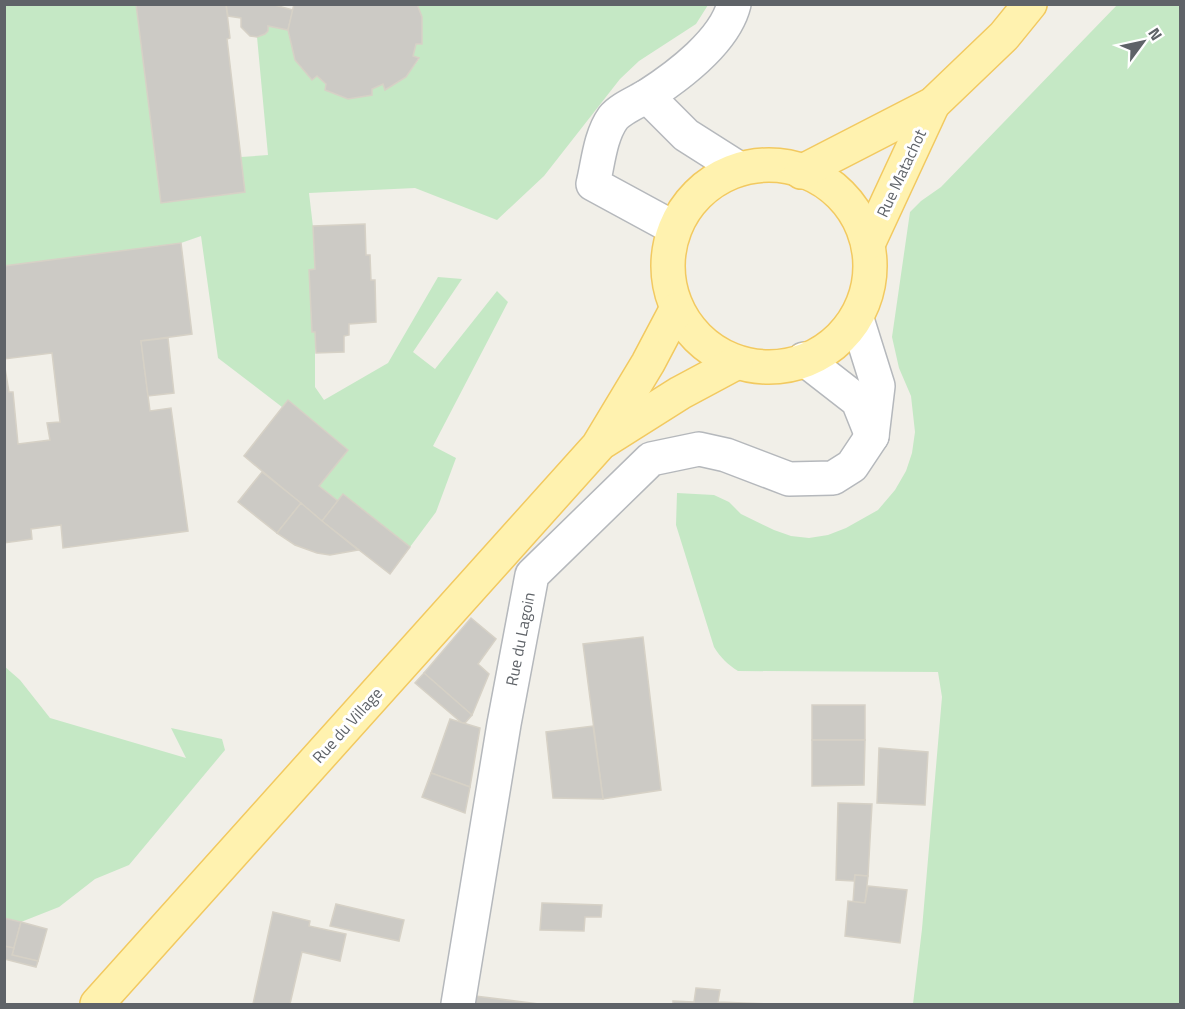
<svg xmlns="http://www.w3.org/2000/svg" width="1185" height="1009" font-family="'Titillium Web',sans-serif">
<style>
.green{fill:#c5e8c5}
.building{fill:#cccac5;stroke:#d6d1c6;stroke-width:1.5}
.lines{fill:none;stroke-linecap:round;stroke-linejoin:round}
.minor-casing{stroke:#b5b8bc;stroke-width:36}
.major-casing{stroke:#f2c960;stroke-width:36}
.minor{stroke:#fff;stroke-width:33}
.major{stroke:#fff2af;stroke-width:33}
.labels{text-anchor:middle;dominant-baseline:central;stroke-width:6;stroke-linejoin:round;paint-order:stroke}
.street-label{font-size:16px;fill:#5f6368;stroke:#fff}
</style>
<rect width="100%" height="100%" fill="#f1efe8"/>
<g class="green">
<path d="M 1118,4 L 1180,5 L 1180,1004 L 913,1004 L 922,929 L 942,697 L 938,672 L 738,671 C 727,664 721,658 714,647 L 676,525 L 677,493 L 714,495 L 729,502 L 741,514 L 774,530 L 791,536 L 809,538 L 828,535 L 846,528 L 878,510 L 895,490 L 906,471 L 912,453 L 915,432 L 911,396 L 899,368 L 892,337 L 910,212 L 921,201 L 941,187 Z"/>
<path d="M 4,5 L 136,5 L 161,203 L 245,192 L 241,157 L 268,155 L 257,37 C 263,35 268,33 268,26 L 288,30 L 312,80 L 317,76 L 326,84 L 325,90 L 348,99 L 371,95 L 372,89 L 383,84 L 386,89 L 406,77 L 419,59 L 413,56 L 416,44 L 422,44 L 422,17 L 417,5 L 708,5 L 696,24 L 639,61 L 620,79 L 544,176 L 497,220 L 415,188 L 309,193 L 313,227 L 315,269 L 309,271 L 312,332 L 315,332 L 315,387 L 324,400 L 388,363 L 438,277 L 462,279 L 413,352 L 435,369 L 497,291 L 508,302 L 433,446 L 456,458 L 436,512 L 410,547 L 338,501 L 319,486 L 288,400 L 282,407 L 218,358 L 201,236 L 181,243 L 5,267 Z"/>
<path d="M 4,666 L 20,680 L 50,718 L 186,758 L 171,728 L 222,739 L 225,750 L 129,865 L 95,879 L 59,907 L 21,922 L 5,918 Z"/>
</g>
<g class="building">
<path d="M 136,4 L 226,4 L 230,38 L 227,39 L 245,192 L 161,203 Z"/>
<path d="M 226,4 L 271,4 L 293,10 L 288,30 L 268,26 L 268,31 L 265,34 L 257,37 L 250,36 L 241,27 L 241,18 L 228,16 Z"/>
<path d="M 294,4 L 417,4 L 422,17 L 422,44 L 416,44 L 413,56 L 419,58 L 406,77 L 385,90 L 383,84 L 372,89 L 372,95 L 348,99 L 325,90 L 326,84 L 317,76 L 312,80 L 295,60 L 288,30 Z"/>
<path d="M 365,224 L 366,255 L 370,255 L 371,280 L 375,280 L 376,322 L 349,324 L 349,335 L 344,336 L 344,352 L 316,353 L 315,332 L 312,332 L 309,270 L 315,269 L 313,226 Z"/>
<path d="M 181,243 L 192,334 L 141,341 L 150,411 L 171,408 L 188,531 L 63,548 L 61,525 L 31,529 L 32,539 L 4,543 L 4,362 L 9,392 L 13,392 L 18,444 L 50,440 L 47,423 L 60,422 L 52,353 L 4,359 L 4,266 Z"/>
<path d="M 168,338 L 174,393 L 148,396 L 141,341 Z"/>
<path d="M 288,400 L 348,450 L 319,486 L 338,501 L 322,521 L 244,456 Z"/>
<path d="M 262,472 L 301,503 L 277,533 L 238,502 Z"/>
<path d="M 343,494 L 410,547 L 390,574 L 322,521 Z"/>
<path d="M 301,503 L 322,521 L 358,550 L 330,555 L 317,553 L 295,545 L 277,533 Z"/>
<path d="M 471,618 L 496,639 L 478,664 L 489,674 L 472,715 L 424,673 Z"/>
<path d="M 643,637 L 661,790 L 603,799 L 583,644 Z"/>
<path d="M 424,673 L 472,715 L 465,723 L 462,723 L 415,683 Z"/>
<rect x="812" y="705" width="53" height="35"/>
<path d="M 450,719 L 480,728 L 470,787 L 431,773 Z"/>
<path d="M 593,726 L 603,799 L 553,798 L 546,732 Z"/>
<path d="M 812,740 L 865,740 L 864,785 L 812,786 Z"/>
<path d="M 879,748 L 928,752 L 925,805 L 877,803 Z"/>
<path d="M 431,773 L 470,787 L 465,813 L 422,797 Z"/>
<path d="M 838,803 L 872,804 L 868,876 L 855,875 L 854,881 L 836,880 Z"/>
<path d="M 855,875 L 868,876 L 865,903 L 853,902 Z"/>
<path d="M 868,886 L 907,890 L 900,943 L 845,936 L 848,901 L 865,903 Z"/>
<path d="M 542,903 L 602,905 L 601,917 L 585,917 L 584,931 L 540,930 Z"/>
<path d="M 336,904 L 404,920 L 399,941 L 330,926 Z"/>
<path d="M 273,912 L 310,921 L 309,926 L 346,934 L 340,961 L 302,952 L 290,1004 L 253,1004 Z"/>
<path d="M 4,918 L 21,922 L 14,948 L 4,946 Z"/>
<path d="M 21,922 L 47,929 L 38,961 L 12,955 Z"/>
<path d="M 4,946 L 14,948 L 12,955 L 38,961 L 36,967 L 4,959 Z"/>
<path d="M 696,988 L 720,990 L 718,1002 L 772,1004 L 673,1004 L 673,1001 L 694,1002 Z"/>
<path d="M 475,996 L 539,1004 L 474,1004 Z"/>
</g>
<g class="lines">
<g class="minor-casing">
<g id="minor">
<path d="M 647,96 L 686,135 L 738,168"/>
<path d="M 674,228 L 593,184 C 598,164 600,136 613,118 C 620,109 637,102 647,96 C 678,76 725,41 734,4"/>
<path d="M 804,359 L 858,401 L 872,436"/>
<path d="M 458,1004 L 504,724 L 532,575 L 651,459 L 699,449 L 726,455 L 789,479 L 833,478 L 852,466 L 872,436 L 878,386 L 857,319"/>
</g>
</g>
<g class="major-casing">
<g id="major">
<circle cx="769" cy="266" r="101"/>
<path d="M 801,172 L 933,104 L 1004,36 L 1030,4"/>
<path d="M 869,242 L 933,104"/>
<path d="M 604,441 L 680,393 L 736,363"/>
<path d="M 97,1004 L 598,446 L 648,363 L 676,310"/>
</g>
</g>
<use href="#minor" class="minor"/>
<use href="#major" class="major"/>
</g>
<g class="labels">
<g class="street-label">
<text transform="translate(901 173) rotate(-65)">Rue Matachot</text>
<text transform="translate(520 639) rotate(-79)">Rue du Lagoin</text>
<text transform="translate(347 725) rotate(-48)">Rue du Village</text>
</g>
</g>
<rect width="1185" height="1009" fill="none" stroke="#5f6368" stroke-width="12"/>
<g transform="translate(1143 42) rotate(57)" stroke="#ffffff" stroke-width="4.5" paint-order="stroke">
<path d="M0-4.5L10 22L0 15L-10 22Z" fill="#5f6368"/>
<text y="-9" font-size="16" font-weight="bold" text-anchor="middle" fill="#5f6368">N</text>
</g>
</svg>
